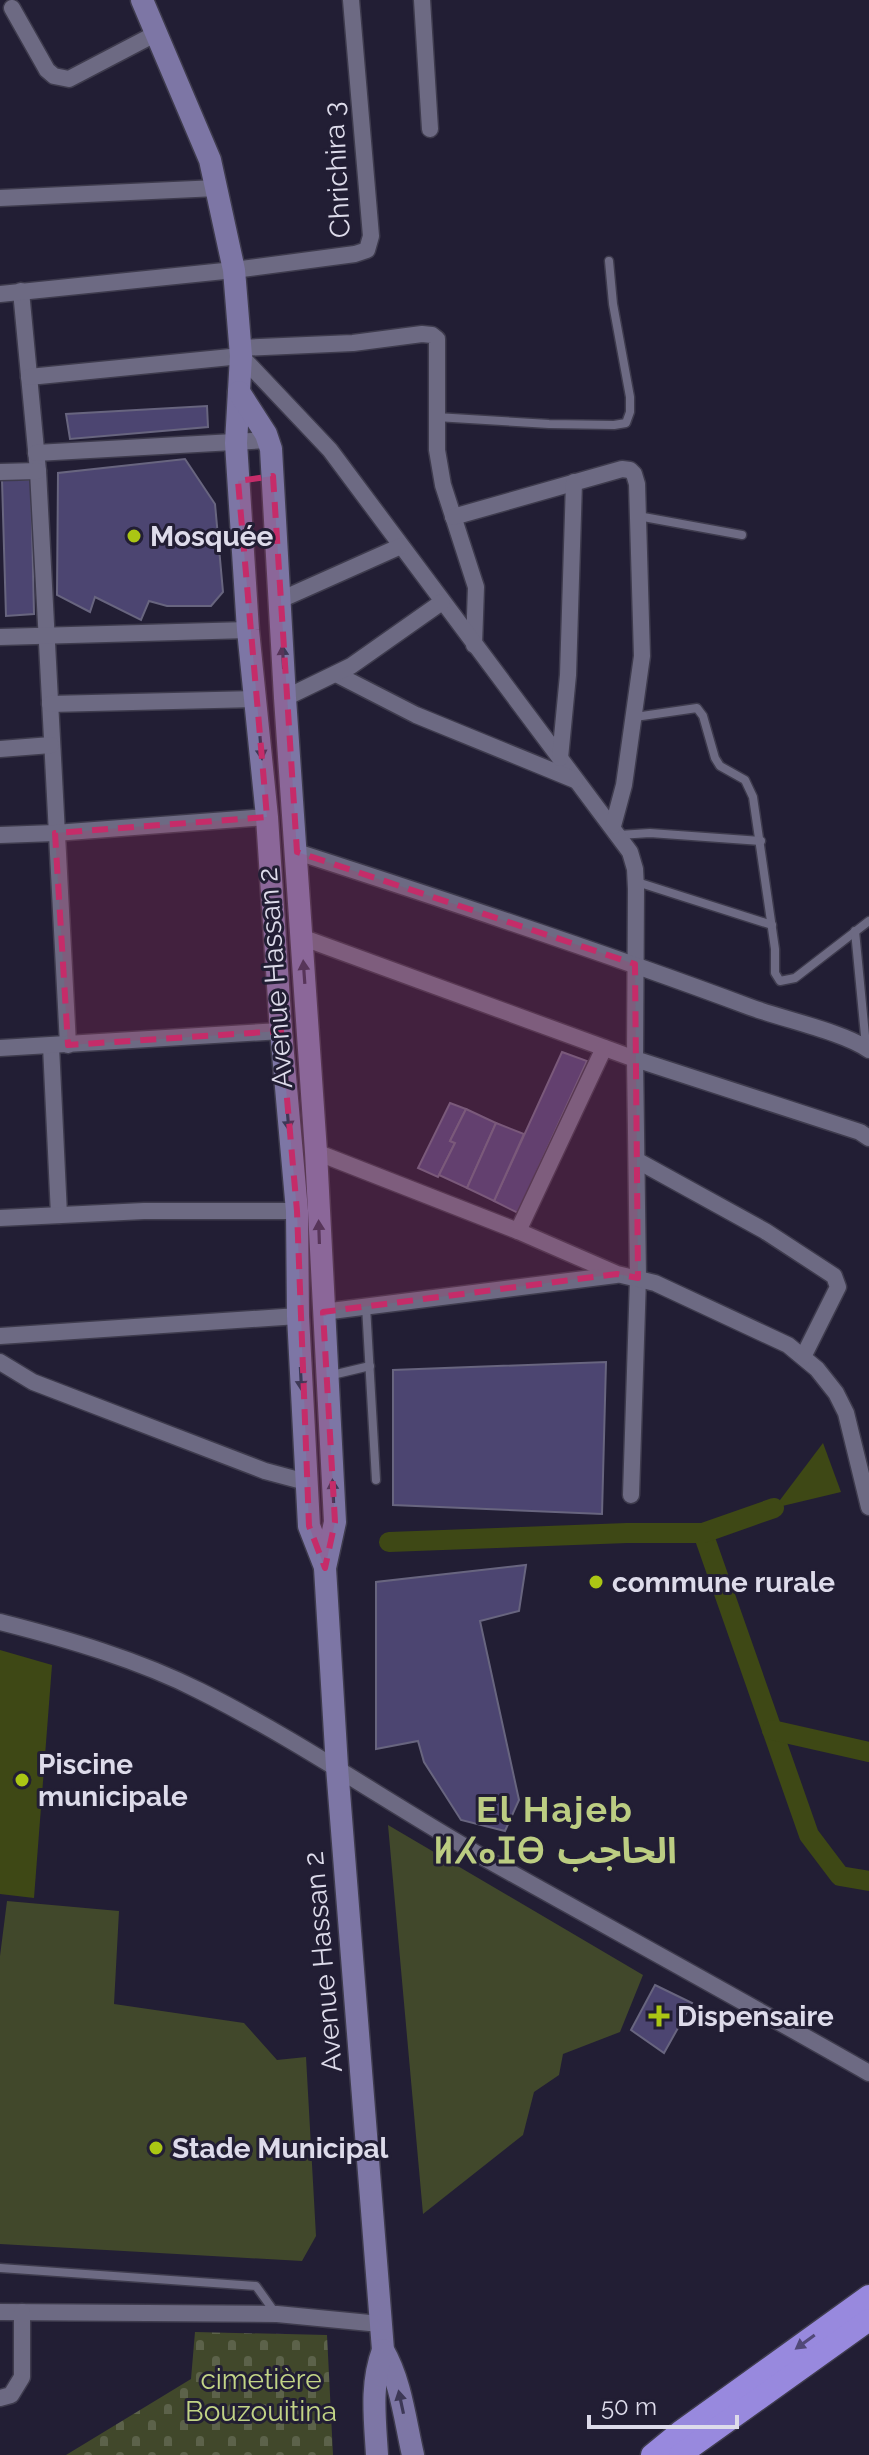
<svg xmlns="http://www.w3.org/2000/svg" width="869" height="2455" font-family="Raleway,'Noto Sans Arabic','Noto Sans Tifinagh',sans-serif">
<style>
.cemetery{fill:url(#cemetery-stones)}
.garden{fill:#41482b}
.water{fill:#3e4815}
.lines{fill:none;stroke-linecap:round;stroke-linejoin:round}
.canal{stroke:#3e4815;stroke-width:20}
.building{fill:#4c4571;stroke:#68657f;stroke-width:2}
.service-casing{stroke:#3e3b4d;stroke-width:11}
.minor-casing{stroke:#3e3b4d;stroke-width:19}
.secondary-casing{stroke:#3e3b4d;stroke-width:25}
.trunk-casing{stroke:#3e3b4d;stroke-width:25}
.service{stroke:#6d6a83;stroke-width:8}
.minor{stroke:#6d6a83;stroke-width:16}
.secondary{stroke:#7d76a5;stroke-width:22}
.trunk{stroke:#9889de;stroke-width:22}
.oneway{fill:#3d3856}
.oneway2{fill:#514978}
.marked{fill:#c52c69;fill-opacity:0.2;stroke:#c52c69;stroke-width:6;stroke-dasharray:16 10;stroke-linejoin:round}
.poi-dot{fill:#abc614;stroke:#221e34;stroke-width:3}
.labels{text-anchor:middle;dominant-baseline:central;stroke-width:6;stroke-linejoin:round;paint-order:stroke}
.street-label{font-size:28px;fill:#dddbea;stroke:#221e34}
.poi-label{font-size:28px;font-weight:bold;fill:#dddbea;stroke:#221e34;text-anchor:start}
.park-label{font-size:28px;fill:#c2d486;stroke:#221e34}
.district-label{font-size:36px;font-weight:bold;letter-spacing:2px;fill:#bccd82;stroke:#221e34}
</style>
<defs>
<pattern id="cemetery-stones" width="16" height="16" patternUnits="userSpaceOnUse" patternTransform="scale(2)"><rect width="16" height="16" fill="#41482b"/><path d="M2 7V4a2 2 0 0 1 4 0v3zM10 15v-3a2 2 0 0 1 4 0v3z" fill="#5c624a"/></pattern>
</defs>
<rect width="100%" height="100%" fill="#221e34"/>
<path class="cemetery" d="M 195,2332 L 327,2335 L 333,2455 L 66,2455 L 191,2379 Z"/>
<g class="garden">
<path d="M 388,1825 L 643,1975 L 620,2032 L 563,2054 L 559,2075 L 534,2092 L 523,2135 L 423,2214 Z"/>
<path d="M 7,1901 L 119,1911 L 114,2004 L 244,2023 L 277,2060 L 306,2057 L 316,2236 L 302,2261 L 0,2244 L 0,1956 Z"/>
</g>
<g class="water">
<path d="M 823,1443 L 841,1492 L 774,1508 Z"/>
<path d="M 0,1650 L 52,1665 L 34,1898 L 0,1894 Z"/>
</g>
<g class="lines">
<g class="canal">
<path d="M 703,1533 L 809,1835 L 840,1876 L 869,1881"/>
<path d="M 389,1542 L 627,1533 L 703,1533 L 774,1508"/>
<path d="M 772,1730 L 869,1752"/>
</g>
</g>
<g class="building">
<path d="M 207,406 L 208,427 L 70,439 L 66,414 Z"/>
<path d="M 185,459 L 215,504 L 223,592 L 211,606 L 167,606 L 149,601 L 141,620 L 95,597 L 90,612 L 57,595 L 58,473 Z"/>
<path d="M 2,480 L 31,480 L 34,614 L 6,616 Z"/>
<path d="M 562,1052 L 587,1061 L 518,1213 L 494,1201 Z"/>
<path d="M 450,1103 L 466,1109 L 450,1141 L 455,1143 L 438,1177 L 418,1168 Z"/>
<path d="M 466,1109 L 496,1123 L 467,1188 L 439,1175 L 455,1143 L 450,1141 Z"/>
<path d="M 496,1123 L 524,1134 L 494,1201 L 467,1188 Z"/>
<path d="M 606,1362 L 602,1514 L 393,1505 L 393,1370 Z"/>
<path d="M 526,1565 L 519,1611 L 480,1621 L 519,1800 L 505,1831 L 461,1820 L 424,1762 L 418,1741 L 376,1749 L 376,1582 Z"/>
<path d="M 655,1985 L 692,2003 L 664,2053 L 631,2030 Z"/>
</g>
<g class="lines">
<g class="service-casing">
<g id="service">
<path d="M 436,417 L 549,424 L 614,425 L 626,423 L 630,412 L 630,397 L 613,304 L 609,261"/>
<path d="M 638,516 L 742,535"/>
<path d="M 635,717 L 697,708 L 703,716 L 715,758 L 720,766 L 745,780 L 753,797 L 775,949 L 775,973 L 780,981 L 795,978 L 869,921"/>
<path d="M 619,835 L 650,833 L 761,841"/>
<path d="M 637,882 L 772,925"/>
<path d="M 855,931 L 866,1046"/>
<path d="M 366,1306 L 376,1480"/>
<path d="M 328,1376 L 370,1366"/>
<path d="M 0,2268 L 256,2286 L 276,2314"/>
</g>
</g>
<g class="minor-casing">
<g id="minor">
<path d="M 422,0 L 430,129"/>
<path d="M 12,8 L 47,70 L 54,76 L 69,79 L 157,33"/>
<path d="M 0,198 L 217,188"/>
<path d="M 21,291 L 38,471 L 68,1045"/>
<path d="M 0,294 L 234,270 L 355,254 L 367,250 L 371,236 L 351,0"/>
<path d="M 240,348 L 353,343 L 422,334 L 432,335 L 437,339 L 437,450 L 443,485 L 476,587 L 474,645"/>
<path d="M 29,377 L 241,356 L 330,450 L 630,852 L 635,869 L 636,889 L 635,1059 L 638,1278 L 631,1495"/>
<path d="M 36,453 L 268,440"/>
<path d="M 0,472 L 38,471"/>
<path d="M 453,517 L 622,469 L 630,470 L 634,474 L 637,484 L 642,656 L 624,785 L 613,826"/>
<path d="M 280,600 L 401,546"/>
<path d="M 0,637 L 248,630"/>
<path d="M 336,674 L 416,715 L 575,780"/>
<path d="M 285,698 L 351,666 L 442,602"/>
<path d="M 50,704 L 256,699"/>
<path d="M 0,749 L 51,745"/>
<path d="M 560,758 L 568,675 L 574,482"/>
<path d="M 0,835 L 55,833 L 267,817"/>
<path d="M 297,852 C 449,901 600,951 750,1007 C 782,1019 844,1032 869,1050"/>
<path d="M 301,937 L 635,1059 L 860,1132 L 869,1138"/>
<path d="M 51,1046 L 59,1215"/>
<path d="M 0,1048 L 281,1031"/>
<path d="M 316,1152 L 518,1231 L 617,1274 L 655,1283 L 788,1345 L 817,1369 L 836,1393 L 846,1413 L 869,1507"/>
<path d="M 638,1161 L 765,1231 L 834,1276 L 838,1287 L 803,1357"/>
<path d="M 0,1218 L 144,1211 L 297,1211"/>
<path d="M 518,1231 L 604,1048"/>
<path d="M 323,1312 L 616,1275"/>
<path d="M 0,1336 L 298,1316"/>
<path d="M 0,1362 L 33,1382 L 265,1471 L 306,1482"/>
<path d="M 0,1622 C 67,1639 139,1660 200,1691 C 300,1741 391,1805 488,1860 C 615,1931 743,2001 869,2073"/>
<path d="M 0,2312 L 277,2314 L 380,2324"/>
<path d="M 0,2398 L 11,2395 L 22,2377 L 22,2312"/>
</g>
</g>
<g class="secondary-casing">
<g id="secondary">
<path d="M 142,0 L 210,160 L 234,270 L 241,356 L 236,443 L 248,630 L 267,817 L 281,1031 L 297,1211 L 298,1316 L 309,1526 L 325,1567"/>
<path d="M 239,392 L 266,434 L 271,449 L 285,698 L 316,1152 L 335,1522 L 325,1568 L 337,1767 L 383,2350 C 401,2381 405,2420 413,2455"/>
<path d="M 377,2455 C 375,2419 370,2385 383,2350"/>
</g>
</g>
<g class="trunk-casing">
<g id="trunk">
<path d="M 652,2455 L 680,2432 L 869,2296"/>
<path d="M 680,2455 L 869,2320"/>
</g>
</g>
<use href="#service" class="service"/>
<use href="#minor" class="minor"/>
<use href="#secondary" class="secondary"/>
<use href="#trunk" class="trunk"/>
</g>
<defs><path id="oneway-solid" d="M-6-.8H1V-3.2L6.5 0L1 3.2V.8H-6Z" transform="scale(2)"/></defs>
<g class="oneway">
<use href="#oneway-solid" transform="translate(283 657) rotate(-93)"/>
<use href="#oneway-solid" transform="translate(261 748) rotate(85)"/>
<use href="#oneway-solid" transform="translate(304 972) rotate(-94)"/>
<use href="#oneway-solid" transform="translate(288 1119) rotate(85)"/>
<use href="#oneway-solid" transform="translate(319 1232) rotate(-92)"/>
<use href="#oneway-solid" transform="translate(301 1379) rotate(87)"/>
<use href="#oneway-solid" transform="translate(333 1491) rotate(-93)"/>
<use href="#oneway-solid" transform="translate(401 2402) rotate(-102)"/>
</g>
<use class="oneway2" href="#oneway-solid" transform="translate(805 2342) rotate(144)"/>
<path class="marked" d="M 273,476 L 297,852 L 635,964 L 638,1278 L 617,1274 L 323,1312 L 335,1522 L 325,1568 L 309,1526 L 297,1211 L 281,1031 L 68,1045 L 55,833 L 267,817 L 238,481 Z"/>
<g class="poi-dot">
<circle cx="134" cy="536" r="8"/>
<circle cx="596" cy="1582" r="8"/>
<circle cx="22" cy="1780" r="8"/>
<path d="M655 2004h8v8h8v8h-8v8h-8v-8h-8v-8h8z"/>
<circle cx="156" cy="2148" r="8"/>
</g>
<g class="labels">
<g class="street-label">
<text transform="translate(337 170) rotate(-93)">Chrichira 3</text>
<text transform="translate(275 978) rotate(-94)">Avenue Hassan 2</text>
<text transform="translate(323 1962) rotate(-95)">Avenue Hassan 2</text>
</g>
<g class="poi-label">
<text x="150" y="536">Mosquée</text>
<text x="612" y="1582">commune rurale</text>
<text x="38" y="1764">Piscine<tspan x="38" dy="32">municipale</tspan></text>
<text x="677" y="2016">Dispensaire</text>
<text x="172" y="2148">Stade Municipal</text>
</g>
<g class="park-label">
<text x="261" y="2379">cimetière<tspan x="261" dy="32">Bouzouitina</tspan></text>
</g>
<g class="district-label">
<text x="555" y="1809">El Hajeb<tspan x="555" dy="41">ⵍⵃⴰⵊⴱ الحاجب</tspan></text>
</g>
</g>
<path d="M589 2415v12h148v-12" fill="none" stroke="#dddbea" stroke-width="4"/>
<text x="601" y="2415" font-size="24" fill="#dddbea" stroke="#221e34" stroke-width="6" paint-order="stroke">50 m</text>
</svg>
